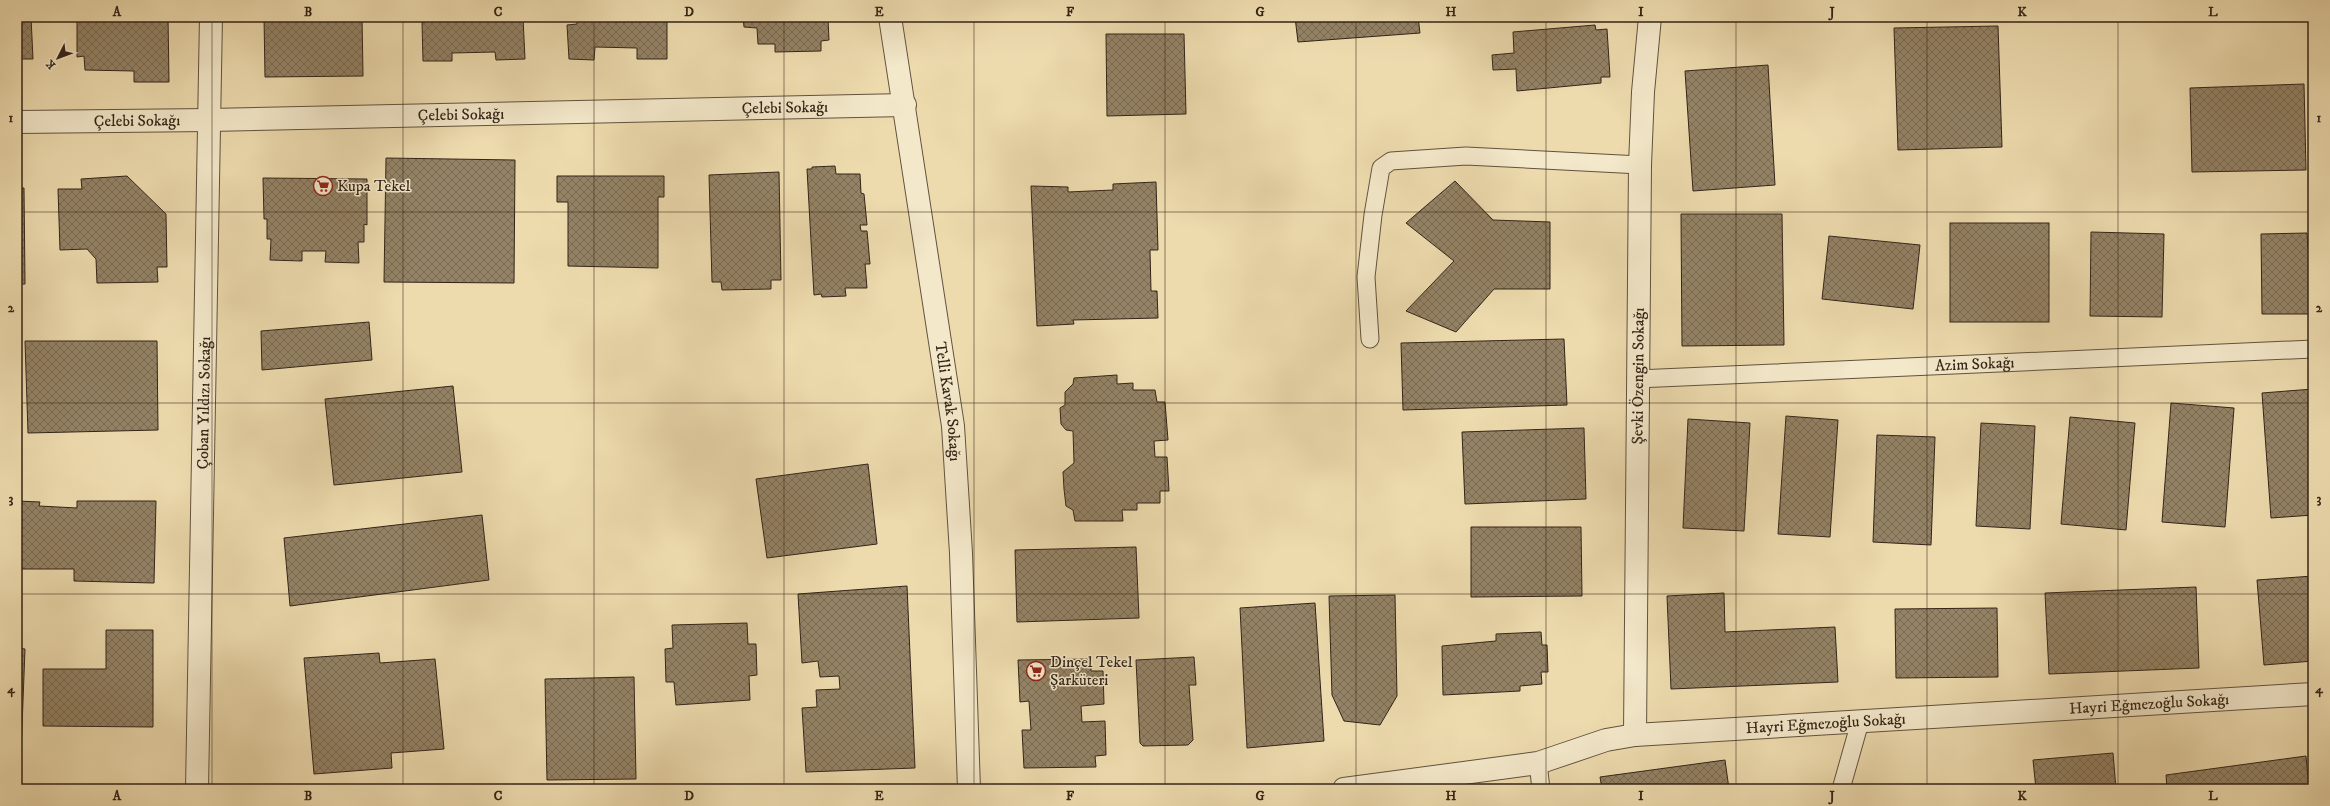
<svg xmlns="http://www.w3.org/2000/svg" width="2330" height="806" font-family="'IM FELL DW Pica',serif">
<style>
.building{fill:url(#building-cross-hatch);stroke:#332418}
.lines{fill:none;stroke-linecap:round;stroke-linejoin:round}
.lane-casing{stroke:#62523e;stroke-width:19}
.street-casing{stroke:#62523e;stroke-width:24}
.lane{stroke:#f3e8ca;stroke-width:17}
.street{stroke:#f3e8ca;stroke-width:22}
.grid{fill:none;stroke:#332418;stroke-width:1;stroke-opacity:0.55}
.labels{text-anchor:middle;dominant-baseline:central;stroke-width:3;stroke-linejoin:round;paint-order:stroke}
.street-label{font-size:16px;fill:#332418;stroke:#f3e8ca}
.poi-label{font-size:16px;fill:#332418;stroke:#f3e8ca;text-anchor:start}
.neatline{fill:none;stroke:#332418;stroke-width:1.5}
.grid-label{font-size:13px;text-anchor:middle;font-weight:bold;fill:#332418}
</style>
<defs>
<pattern id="building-cross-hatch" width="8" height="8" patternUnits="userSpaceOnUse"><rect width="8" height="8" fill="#948366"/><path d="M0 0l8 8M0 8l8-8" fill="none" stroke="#796b53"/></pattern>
</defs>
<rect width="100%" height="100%" fill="#eddbae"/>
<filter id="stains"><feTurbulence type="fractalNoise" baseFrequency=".005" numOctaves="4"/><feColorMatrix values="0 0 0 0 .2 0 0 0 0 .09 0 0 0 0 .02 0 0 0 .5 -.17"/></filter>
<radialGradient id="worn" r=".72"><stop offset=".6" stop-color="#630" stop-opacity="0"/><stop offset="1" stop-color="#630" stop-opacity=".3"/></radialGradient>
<g class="building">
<path d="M 17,17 L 31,17 L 33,59 L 17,59 Z"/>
<path d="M 77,17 L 168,17 L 169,82 L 134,82 L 134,71 L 85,70 L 84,56 L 77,57 Z"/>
<path d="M 264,17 L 362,17 L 363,76 L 265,77 Z"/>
<path d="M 425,17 L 523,18 L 525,59 L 496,60 L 495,52 L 452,53 L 452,61 L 423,61 L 422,22 L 425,22 Z"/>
<path d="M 577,17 L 667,17 L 667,59 L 637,59 L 637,48 L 595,47 L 594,60 L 569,59 L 567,25 L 577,24 Z"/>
<path d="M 743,17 L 820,17 L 821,19 L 828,19 L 829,40 L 821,41 L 821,51 L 775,52 L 775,44 L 758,44 L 757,28 L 744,27 Z"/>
<path d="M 1295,17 L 1418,17 L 1420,33 L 1298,42 Z"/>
<path d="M 1734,17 L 1824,17 L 1824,18 L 1735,21 Z"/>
<path d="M 1595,25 L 1596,30 L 1607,29 L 1610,77 L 1601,77 L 1601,83 L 1517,91 L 1516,69 L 1493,70 L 1492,55 L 1514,53 L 1513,32 Z"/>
<path d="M 1998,26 L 2002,147 L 1898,150 L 1894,28 Z"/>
<path d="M 1106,34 L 1184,34 L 1186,114 L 1107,116 Z"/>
<path d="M 1768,65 L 1775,185 L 1693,191 L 1685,71 Z"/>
<path d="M 2304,84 L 2306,170 L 2192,172 L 2190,88 Z"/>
<path d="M 386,158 L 515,160 L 514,283 L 384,282 Z"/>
<path d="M 835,166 L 836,174 L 860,174 L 861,193 L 864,194 L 867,225 L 860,225 L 861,231 L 867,231 L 870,264 L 865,264 L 867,288 L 845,288 L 846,296 L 822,297 L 821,294 L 814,295 L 807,169 L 812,169 L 812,167 Z"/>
<path d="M 779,172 L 781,280 L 771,280 L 771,289 L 722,290 L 721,282 L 712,282 L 709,175 Z"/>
<path d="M 127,176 L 166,214 L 167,267 L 157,267 L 158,282 L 97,283 L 96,259 L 87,249 L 60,250 L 58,189 L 82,189 L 81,179 Z"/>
<path d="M 557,176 L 664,176 L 664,197 L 658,197 L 658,268 L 568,266 L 568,202 L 557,202 Z"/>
<path d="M 263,178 L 367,179 L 367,225 L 364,224 L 364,242 L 358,242 L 359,263 L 325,262 L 326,251 L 302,251 L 302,261 L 270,260 L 271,239 L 267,239 L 267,219 L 264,219 Z"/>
<path d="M 1455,181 L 1493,220 L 1550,222 L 1550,289 L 1494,289 L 1456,332 L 1406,311 L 1454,261 L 1406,223 Z"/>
<path d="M 1156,182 L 1158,250 L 1150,250 L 1151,291 L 1157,291 L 1158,318 L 1073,320 L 1074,324 L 1037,326 L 1031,186 L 1068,187 L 1068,192 L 1113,190 L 1113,184 Z"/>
<path d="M 17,188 L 24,188 L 25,284 L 17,284 Z"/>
<path d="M 1681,214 L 1782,214 L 1784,345 L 1682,346 Z"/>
<rect x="1950" y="223" width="99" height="99"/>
<path d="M 2091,232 L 2164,234 L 2162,317 L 2090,316 Z"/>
<path d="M 2307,233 L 2308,249 L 2313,249 L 2313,314 L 2262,314 L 2261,234 Z"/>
<path d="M 1829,236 L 1920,245 L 1913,309 L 1822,299 Z"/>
<path d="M 369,322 L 372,360 L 262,370 L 261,331 Z"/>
<path d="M 1564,339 L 1567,405 L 1403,410 L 1401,343 Z"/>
<path d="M 25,341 L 157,341 L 158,430 L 28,433 Z"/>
<path d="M 1117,375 L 1117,384 L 1133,383 L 1133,390 L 1155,390 L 1157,402 L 1165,402 L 1168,440 L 1154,441 L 1155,457 L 1167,457 L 1169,491 L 1160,491 L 1160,503 L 1137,503 L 1137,510 L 1122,510 L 1123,521 L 1075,521 L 1073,510 L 1066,506 L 1064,489 L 1063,472 L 1074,463 L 1073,431 L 1066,430 L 1061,424 L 1060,408 L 1065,405 L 1065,392 L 1073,384 L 1074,378 Z"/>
<path d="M 453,386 L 462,472 L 334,485 L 325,399 Z"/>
<path d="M 2313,389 L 2313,515 L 2271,518 L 2262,393 Z"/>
<path d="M 2171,403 L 2234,408 L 2225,527 L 2162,522 Z"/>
<path d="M 1786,416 L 1838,420 L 1830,537 L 1778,534 Z"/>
<path d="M 2070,417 L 2135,423 L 2126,530 L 2061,524 Z"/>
<path d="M 1688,419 L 1750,423 L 1744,531 L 1683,528 Z"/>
<path d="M 1981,423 L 2035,426 L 2030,529 L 1976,526 Z"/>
<path d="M 1584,428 L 1586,499 L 1465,504 L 1462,432 Z"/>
<path d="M 1877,435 L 1935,437 L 1931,545 L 1873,542 Z"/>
<path d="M 868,464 L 877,544 L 767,558 L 756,479 Z"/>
<path d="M 17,501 L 40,502 L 39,506 L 77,508 L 77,501 L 156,501 L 154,583 L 74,581 L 74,569 L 17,569 Z"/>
<path d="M 482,515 L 489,580 L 290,606 L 284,538 Z"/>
<path d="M 1471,527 L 1581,527 L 1582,596 L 1471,597 Z"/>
<path d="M 1136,547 L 1139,618 L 1017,622 L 1015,550 Z"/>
<path d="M 2313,576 L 2313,661 L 2264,665 L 2257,580 Z"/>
<path d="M 907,586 L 915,768 L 806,772 L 802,708 L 817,707 L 816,690 L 840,689 L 839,676 L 820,677 L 818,661 L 802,663 L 798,594 Z"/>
<path d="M 2196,587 L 2199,668 L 2049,674 L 2045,593 Z"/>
<path d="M 1724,593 L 1725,632 L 1835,627 L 1838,682 L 1671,689 L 1667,596 Z"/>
<path d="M 1395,595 L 1397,696 L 1380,725 L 1344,721 L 1332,695 L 1329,596 Z"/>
<path d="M 1315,603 L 1324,741 L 1247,748 L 1240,608 Z"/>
<path d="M 1997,608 L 1998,677 L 1896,678 L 1895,609 Z"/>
<path d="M 747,623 L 748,644 L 756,644 L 757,675 L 749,676 L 750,700 L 676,705 L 674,682 L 666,682 L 665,649 L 673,648 L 672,625 Z"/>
<path d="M 106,630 L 153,630 L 153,727 L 43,726 L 43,669 L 106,669 Z"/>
<path d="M 1541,632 L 1542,645 L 1547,645 L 1548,672 L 1541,672 L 1542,684 L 1520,686 L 1520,691 L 1443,695 L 1442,646 L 1496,641 L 1496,634 Z"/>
<path d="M 17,648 L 25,649 L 21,753 L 17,752 Z"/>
<path d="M 379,653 L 380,663 L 435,659 L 444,749 L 391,753 L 392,768 L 314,774 L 304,658 Z"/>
<path d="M 1194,657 L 1196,685 L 1189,685 L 1193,740 L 1188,745 L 1143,746 L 1140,743 L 1136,660 Z"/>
<path d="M 1091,659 L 1091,671 L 1103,671 L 1104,704 L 1081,706 L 1082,722 L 1105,721 L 1106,755 L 1095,756 L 1096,767 L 1024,768 L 1022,730 L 1031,730 L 1029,701 L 1020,702 L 1018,660 Z"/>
<path d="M 634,677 L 636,779 L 547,780 L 545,679 Z"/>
<path d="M 2113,753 L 2116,789 L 2036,789 L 2033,760 Z"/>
<path d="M 2306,756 L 2309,789 L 2167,789 L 2166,775 Z"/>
<path d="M 1725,760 L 1729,789 L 1602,789 L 1600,777 Z"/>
</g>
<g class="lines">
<g class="lane-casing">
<g id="lane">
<path d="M 1370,339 L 1366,277 L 1373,215 L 1381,168 L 1391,161 L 1466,156 L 1640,165"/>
<path id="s1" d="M 1637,379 L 2313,349"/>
<path d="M 1538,763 L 1541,789"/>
<path d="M 1841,789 L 1860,722"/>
</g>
</g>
<g class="street-casing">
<g id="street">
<path id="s2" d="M 890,17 L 953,426 L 961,553 L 969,789"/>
<path id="s3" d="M 17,122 L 210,120 L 905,105"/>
<path id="s4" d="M 1635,735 L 1640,165 L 1643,92 L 1650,17"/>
<path id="s5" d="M 197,789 L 211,17"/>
<path id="s6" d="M 1344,789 L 1538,763 L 1606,740 L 1635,735 L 2313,694"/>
</g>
</g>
<use href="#lane" class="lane"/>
<use href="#street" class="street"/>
</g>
<path class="grid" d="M 212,17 L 212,789M 403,17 L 403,789M 594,17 L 594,789M 784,17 L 784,789M 974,17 L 974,789M 1165,17 L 1165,789M 1356,17 L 1356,789M 1546,17 L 1546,789M 1736,17 L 1736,789M 1927,17 L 1927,789M 2118,17 L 2118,789M 17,212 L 2313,212M 17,403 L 2313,403M 17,594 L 2313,594"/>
<defs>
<g id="supermarket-ring" transform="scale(1)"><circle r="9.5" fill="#f3e8ca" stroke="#8f2418" stroke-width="1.5"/><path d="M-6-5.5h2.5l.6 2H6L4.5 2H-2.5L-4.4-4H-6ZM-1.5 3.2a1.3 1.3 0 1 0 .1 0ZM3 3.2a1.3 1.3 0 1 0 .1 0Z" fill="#8f2418"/></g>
</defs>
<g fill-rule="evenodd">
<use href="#supermarket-ring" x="323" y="186"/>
<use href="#supermarket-ring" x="1036" y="671"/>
</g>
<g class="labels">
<g class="street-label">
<text stroke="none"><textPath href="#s3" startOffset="768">Çelebi Sokağı</textPath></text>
<text stroke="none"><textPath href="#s3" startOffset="444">Çelebi Sokağı</textPath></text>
<text stroke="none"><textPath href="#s3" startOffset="120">Çelebi Sokağı</textPath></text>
<text stroke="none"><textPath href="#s1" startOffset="338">Azim Sokağı</textPath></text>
<text stroke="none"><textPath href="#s4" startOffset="359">Şevki Özengin Sokağı</textPath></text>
<text stroke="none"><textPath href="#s2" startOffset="389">Telli Kavak Sokağı</textPath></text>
<text stroke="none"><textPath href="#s5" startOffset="386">Çoban Yıldızı Sokağı</textPath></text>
<text stroke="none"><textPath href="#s6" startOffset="812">Hayri Eğmezoğlu Sokağı</textPath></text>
<text stroke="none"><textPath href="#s6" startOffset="488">Hayri Eğmezoğlu Sokağı</textPath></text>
</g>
<g class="poi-label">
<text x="337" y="186">Kupa Tekel</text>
<text x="1050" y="662">Dinçel Tekel<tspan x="1050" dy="18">Şarküteri</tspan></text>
</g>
</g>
<rect width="2330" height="806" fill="none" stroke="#eddbae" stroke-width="44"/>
<g transform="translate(58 58) rotate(228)" stroke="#f3e8ca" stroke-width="3" paint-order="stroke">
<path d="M0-3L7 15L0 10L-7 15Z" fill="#332418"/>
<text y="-6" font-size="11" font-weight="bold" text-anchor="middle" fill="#332418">K</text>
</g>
<rect x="22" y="22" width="2286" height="762" class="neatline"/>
<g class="grid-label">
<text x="117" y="16">A</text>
<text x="308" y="16">B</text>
<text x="498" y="16">C</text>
<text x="689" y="16">D</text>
<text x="879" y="16">E</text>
<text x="1070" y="16">F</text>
<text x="1260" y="16">G</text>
<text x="1451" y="16">H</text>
<text x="1641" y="16">I</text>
<text x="1832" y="16">J</text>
<text x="2022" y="16">K</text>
<text x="2213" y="16">L</text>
<text x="11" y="122">1</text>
<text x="2319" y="122">1</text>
<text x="11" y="312">2</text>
<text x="2319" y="312">2</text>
<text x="11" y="503">3</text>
<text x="2319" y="503">3</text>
<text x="11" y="693">4</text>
<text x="2319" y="693">4</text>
<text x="117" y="800">A</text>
<text x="308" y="800">B</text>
<text x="498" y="800">C</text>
<text x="689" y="800">D</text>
<text x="879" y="800">E</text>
<text x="1070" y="800">F</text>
<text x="1260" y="800">G</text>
<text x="1451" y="800">H</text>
<text x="1641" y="800">I</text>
<text x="1832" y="800">J</text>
<text x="2022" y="800">K</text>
<text x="2213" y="800">L</text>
</g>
<rect width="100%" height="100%" filter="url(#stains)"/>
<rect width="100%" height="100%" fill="url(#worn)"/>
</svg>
